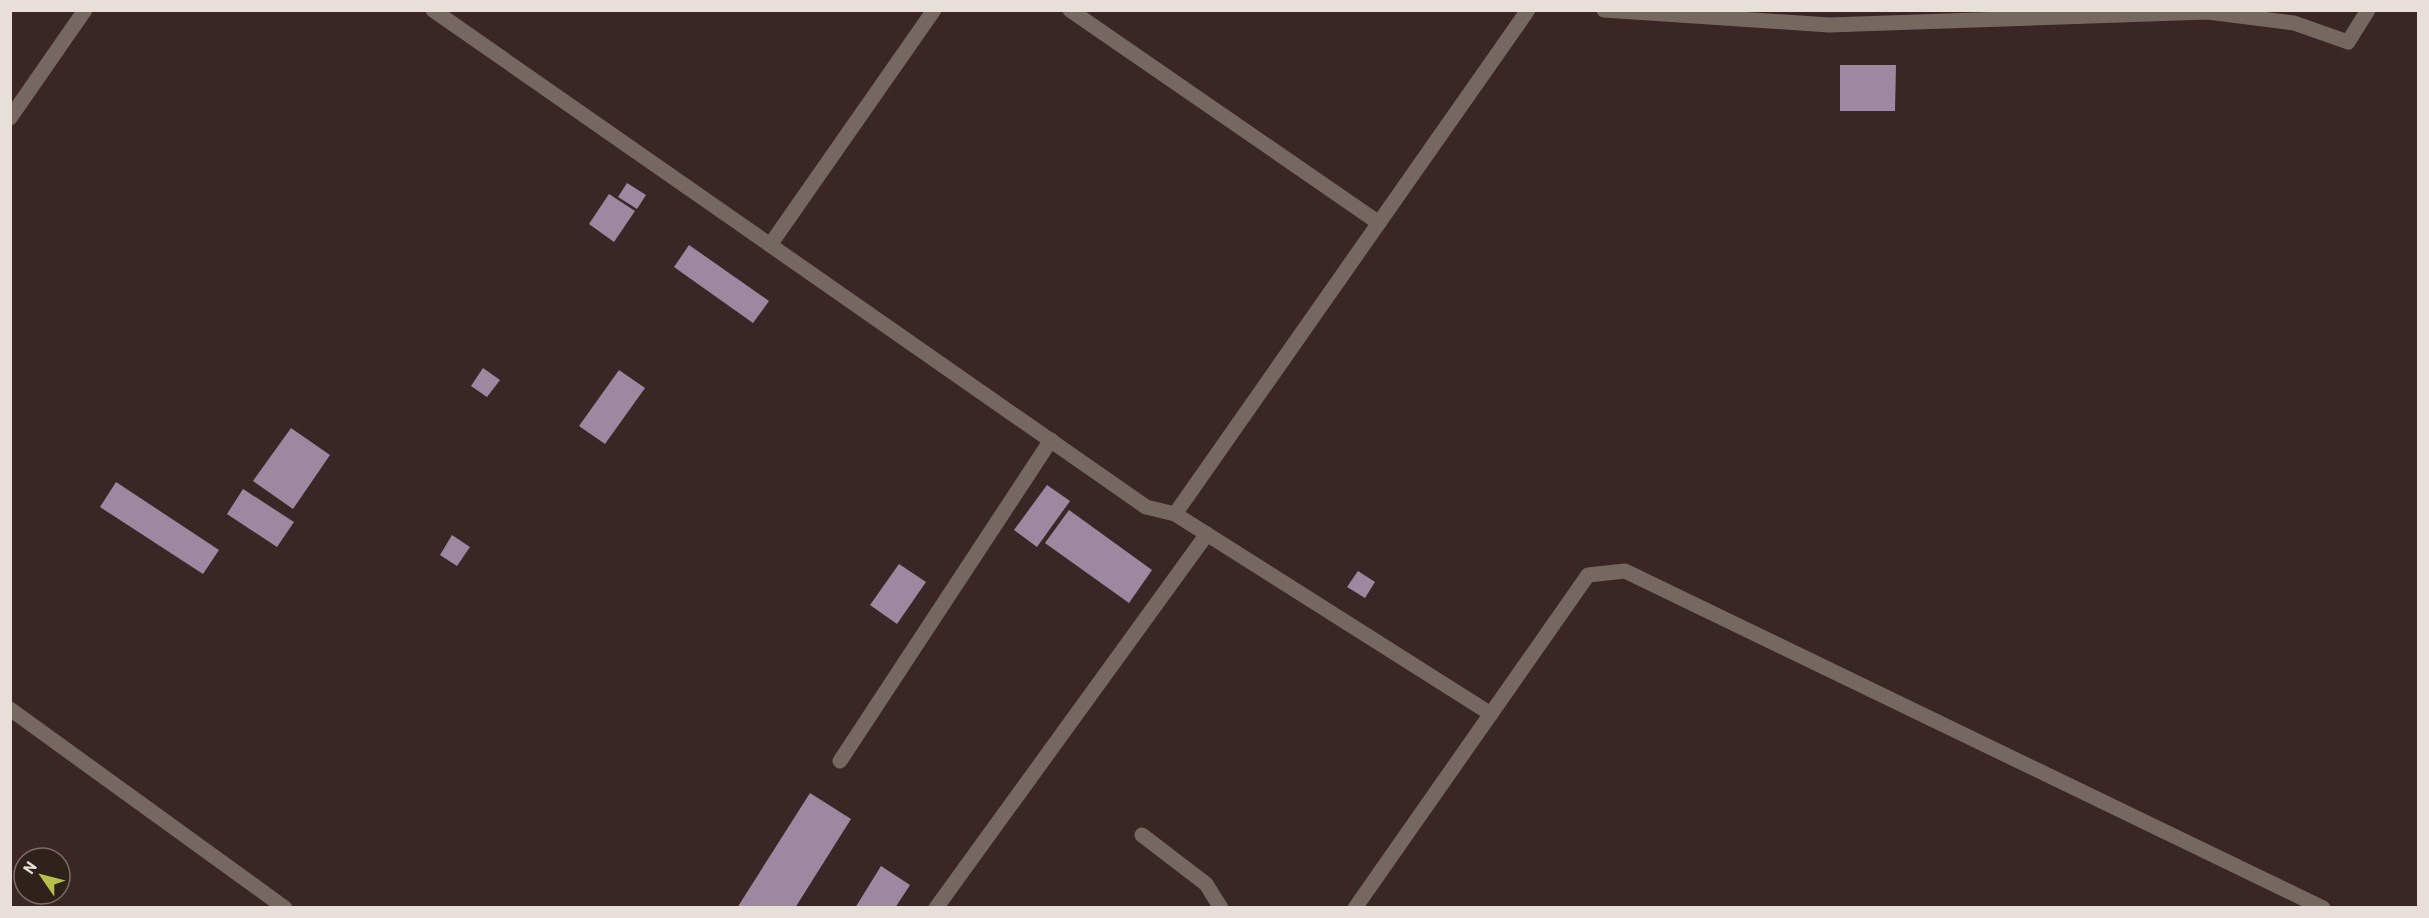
<svg xmlns="http://www.w3.org/2000/svg" width="2429" height="918" font-family="Barlow,sans-serif">
<style>
.industrial{fill:#3a2625;fill-rule:evenodd}
.building{fill:#9e88a1}
.lines{fill:none;stroke-linecap:round;stroke-linejoin:round}
.minor{stroke:#756861;stroke-width:15}
</style>
<rect width="100%" height="100%" fill="#2f211b"/>
<path class="industrial" d="M 10,11 L 2418,11 L 2418,907 L 11,907 ZM 24,858 L 60,858 L 60,894 L 24,894 Z"/>
<g class="building">
<path d="M 1840,65 L 1896,65 L 1895,111 L 1840,111 Z"/>
<path d="M 627,183 L 646,195 L 637,209 L 618,197 Z"/>
<path d="M 609,194 L 635,211 L 614,242 L 589,224 Z"/>
<path d="M 689,245 L 769,301 L 753,323 L 674,267 Z"/>
<path d="M 483,368 L 500,380 L 487,397 L 471,386 Z"/>
<path d="M 619,370 L 645,388 L 605,444 L 579,426 Z"/>
<path d="M 291,428 L 330,455 L 293,509 L 253,481 Z"/>
<path d="M 116,482 L 219,550 L 203,574 L 100,507 Z"/>
<path d="M 1047,485 L 1070,501 L 1037,547 L 1014,530 Z"/>
<path d="M 243,489 L 294,522 L 277,547 L 227,514 Z"/>
<path d="M 1069,510 L 1152,570 L 1129,603 L 1045,543 Z"/>
<path d="M 452,535 L 470,547 L 457,566 L 440,555 Z"/>
<path d="M 899,564 L 926,582 L 897,624 L 870,605 Z"/>
<path d="M 1358,571 L 1375,582 L 1365,598 L 1347,587 Z"/>
<path d="M 810,793 L 851,819 L 795,908 L 737,908 Z"/>
<path d="M 881,866 L 910,885 L 895,908 L 855,908 Z"/>
</g>
<g class="lines">
<g class="minor">
<path d="M 433,10 L 1146,507 L 1175,514"/>
<path d="M 1070,10 L 1379,223"/>
<path d="M 1604,10 L 1829,25 L 2208,12 L 2294,23 L 2348,42 L 2368,10"/>
<path d="M 10,118 L 85,10"/>
<path d="M 770,245 L 934,10"/>
<path d="M 10,709 L 285,908"/>
<path d="M 1491,714 L 1175,514 L 1528,10"/>
<path d="M 840,761 L 1051,440"/>
<path d="M 1142,835 L 1206,884 L 1221,908"/>
<path d="M 936,908 L 1207,534"/>
<path d="M 1355,908 L 1588,575 L 1625,571 L 2323,908"/>
</g>
</g>
<rect width="2429" height="918" fill="none" stroke="#e8deda" stroke-width="24"/>
<g transform="translate(42 876) rotate(305)"><circle r="28" fill="#2f211b" stroke="#796d67" stroke-width="1.5"/>
<path d="M0-4.5L10 22L0 15L-10 22Z" fill="#b7c147"/>
<text y="-9" font-size="16" font-weight="bold" text-anchor="middle" fill="#e8deda">N</text>
</g>
</svg>
